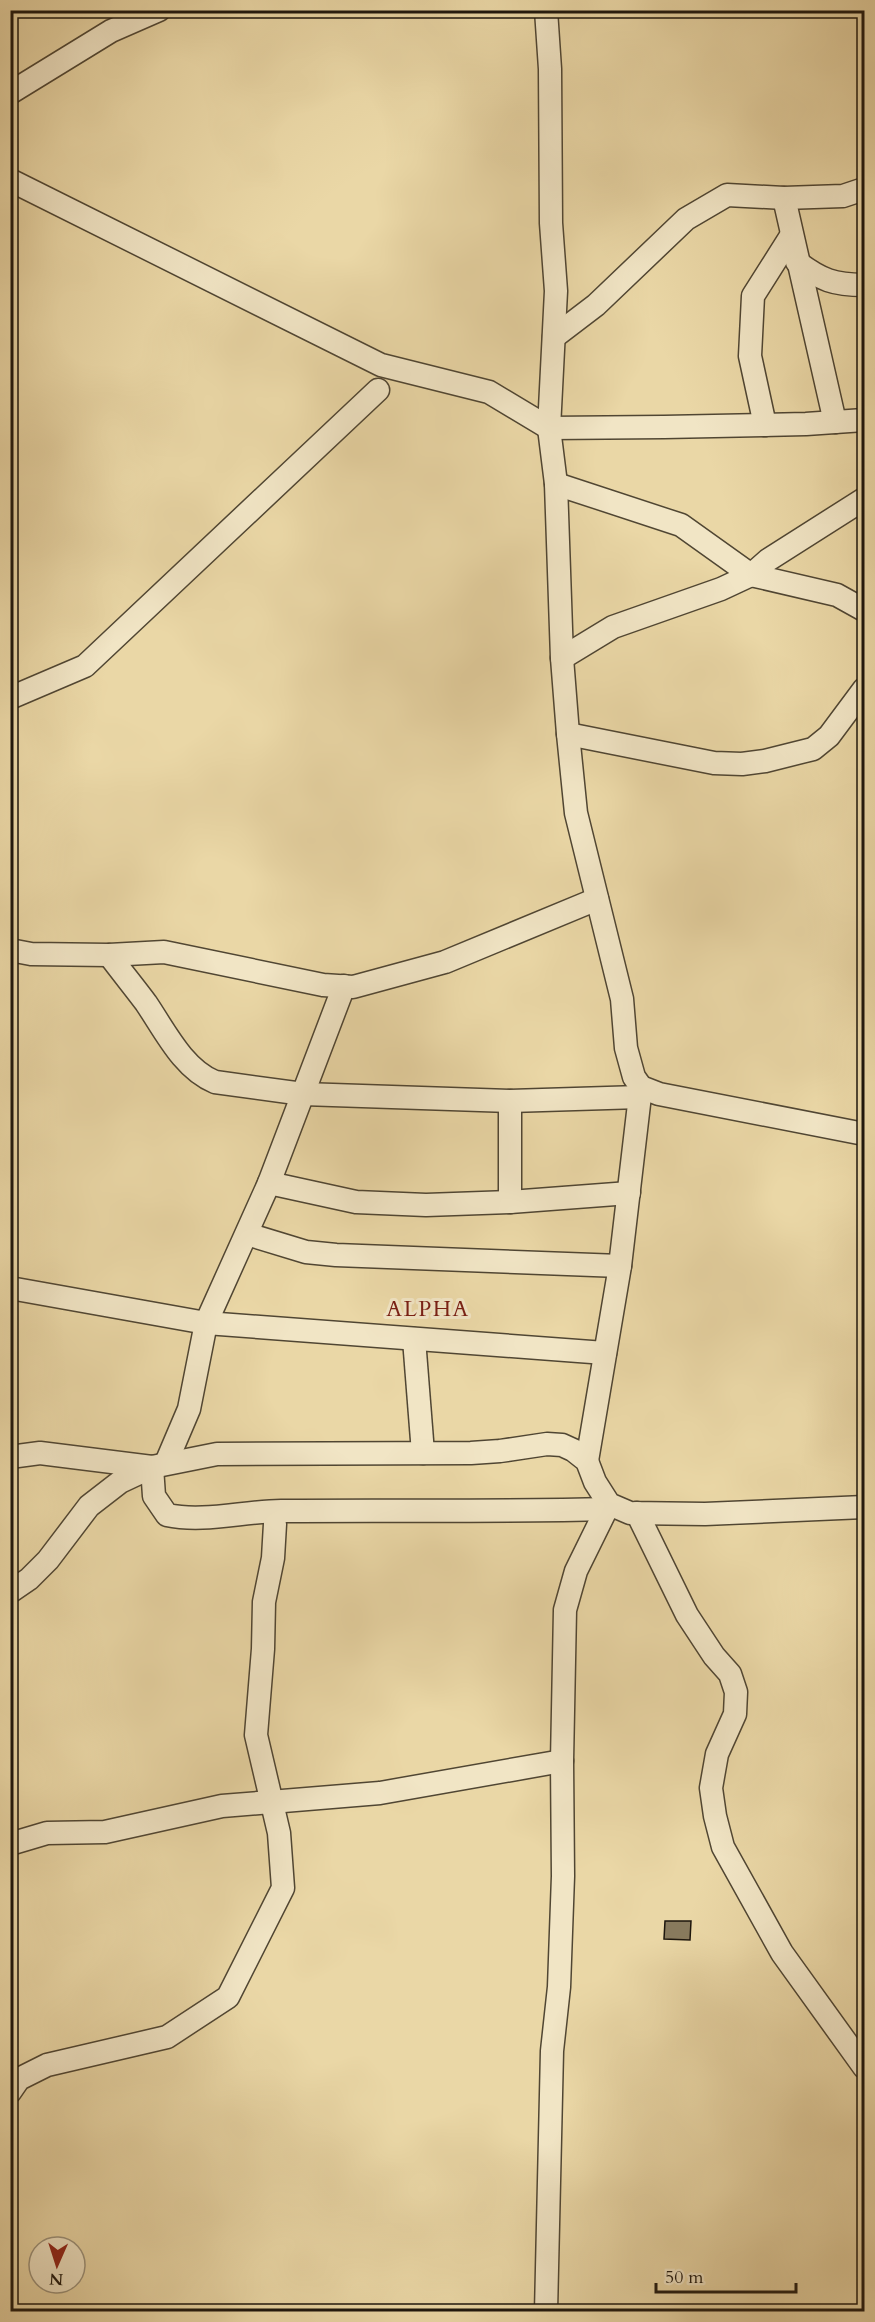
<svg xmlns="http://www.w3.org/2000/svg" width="875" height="2322" font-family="Cardo,serif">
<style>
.building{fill:#887a5d;stroke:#1d160d;stroke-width:1.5}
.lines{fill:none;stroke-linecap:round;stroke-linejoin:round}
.minor-casing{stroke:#504633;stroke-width:25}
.minor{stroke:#f1e5c5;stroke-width:22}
.labels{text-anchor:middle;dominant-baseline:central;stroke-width:6;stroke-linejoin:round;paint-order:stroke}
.quarter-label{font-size:22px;letter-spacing:1.5px;fill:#7a1f14;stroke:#f1e5c5}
</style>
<rect width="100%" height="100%" fill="#ead7a6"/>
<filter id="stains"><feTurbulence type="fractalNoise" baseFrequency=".00333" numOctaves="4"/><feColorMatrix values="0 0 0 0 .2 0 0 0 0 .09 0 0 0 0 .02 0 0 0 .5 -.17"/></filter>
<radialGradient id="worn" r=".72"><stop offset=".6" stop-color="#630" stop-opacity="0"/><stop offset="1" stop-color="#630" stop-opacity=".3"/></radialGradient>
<path class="building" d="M 665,1921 L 691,1921 L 690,1940 L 664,1939 Z"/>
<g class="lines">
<g class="minor-casing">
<g id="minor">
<path d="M 546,10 L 550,69 L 551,223 L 556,291 L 549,428 L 556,484 L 562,658 L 568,734 L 576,813 L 622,999 L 626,1048 L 634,1077 L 641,1087 L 659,1094 L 864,1134"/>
<path d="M 10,93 L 111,31 L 159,10"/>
<path d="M 10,180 L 381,365 L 489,392 L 549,428 L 664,427 L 806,424 L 864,420"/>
<path d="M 784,198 L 835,422"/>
<path d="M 797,262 C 821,280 834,285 864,285"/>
<path d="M 554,337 L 596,305 L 686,219 L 727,195 L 784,198 L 843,196 L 864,189"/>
<path d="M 765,425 L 750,356 L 753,296 L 791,236"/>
<path d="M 556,484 L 681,525 L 751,575 L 837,595 L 864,610"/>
<path d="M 562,658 L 613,627 L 721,589 L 751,575 L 768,560 L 864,499"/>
<path d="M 10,698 L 85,666 L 378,390"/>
<path d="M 568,734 L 714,763 L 742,764 L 765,761 L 813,749 L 829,736 L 864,689"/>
<path d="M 10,950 L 31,954 L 109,955 L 164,952 L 323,985 L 353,987 L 445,962 L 597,899"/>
<path d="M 109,955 C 121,971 134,987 146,1003 C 165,1031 183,1069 215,1082 L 303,1094 L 510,1101 L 640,1097"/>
<path d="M 269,1183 L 356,1202 L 426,1205 L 510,1202 L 629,1193"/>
<path d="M 510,1202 L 510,1101"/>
<path d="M 247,1234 L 306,1252 L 336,1255 L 620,1266"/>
<path d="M 10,1288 L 206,1323 L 605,1353"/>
<path d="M 414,1339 L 423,1453"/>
<path d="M 10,1457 L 40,1453 L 152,1467 L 154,1496 L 167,1515 C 204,1523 244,1511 281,1511 C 390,1510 498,1512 607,1509"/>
<path d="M 587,1461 L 620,1266 L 641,1087"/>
<path d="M 166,1463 L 189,1409 L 206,1323 L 269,1183 L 344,986"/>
<path d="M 637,1513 L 687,1615 L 714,1656 L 730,1674 L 736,1692 L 735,1714 L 717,1754 L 711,1788 L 715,1816 L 723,1847 L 782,1953 L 864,2067"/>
<path d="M 10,1592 L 29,1579 L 48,1560 L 89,1506 L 120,1482 L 152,1467 L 217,1454 L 471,1453 L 500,1451 L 547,1444 L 562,1445 L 573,1450 L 587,1461 L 595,1482 L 609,1504 L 630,1513 L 705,1514 L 864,1507"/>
<path d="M 10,1844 L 47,1833 L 105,1832 L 222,1806 L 380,1793 L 562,1761"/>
<path d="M 10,2092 L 19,2079 L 47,2065 L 167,2037 L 228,1997 L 283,1888 L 279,1833 L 256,1735 L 263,1649 L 264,1602 L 273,1558 L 275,1524"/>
<path d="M 546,2312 L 552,2051 L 559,1987 L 563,1876 L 562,1761 L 565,1610 L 576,1571 L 609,1504"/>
</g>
</g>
<use href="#minor" class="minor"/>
</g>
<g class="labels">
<g class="quarter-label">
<text x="428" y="1309">ALPHA</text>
</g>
</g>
<rect width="875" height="2322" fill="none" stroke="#ead7a6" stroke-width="36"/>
<rect x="12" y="12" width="851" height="2298" fill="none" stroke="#1d160d" stroke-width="3"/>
<rect x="18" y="18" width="839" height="2286" fill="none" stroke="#1d160d" stroke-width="1.5"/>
<g transform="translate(57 2265) rotate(183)"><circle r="28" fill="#f1e5c5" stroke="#9c927b" stroke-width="1.5"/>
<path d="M0-4.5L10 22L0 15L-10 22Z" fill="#8f2418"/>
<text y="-9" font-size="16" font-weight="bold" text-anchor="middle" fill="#1d160d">N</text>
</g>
<path d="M656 2283v9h140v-9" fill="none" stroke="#1d160d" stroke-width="3"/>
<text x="665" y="2283" font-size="18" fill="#1d160d" stroke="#f1e5c5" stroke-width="4.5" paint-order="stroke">50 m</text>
<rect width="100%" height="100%" filter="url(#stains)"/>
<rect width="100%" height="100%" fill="url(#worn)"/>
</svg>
